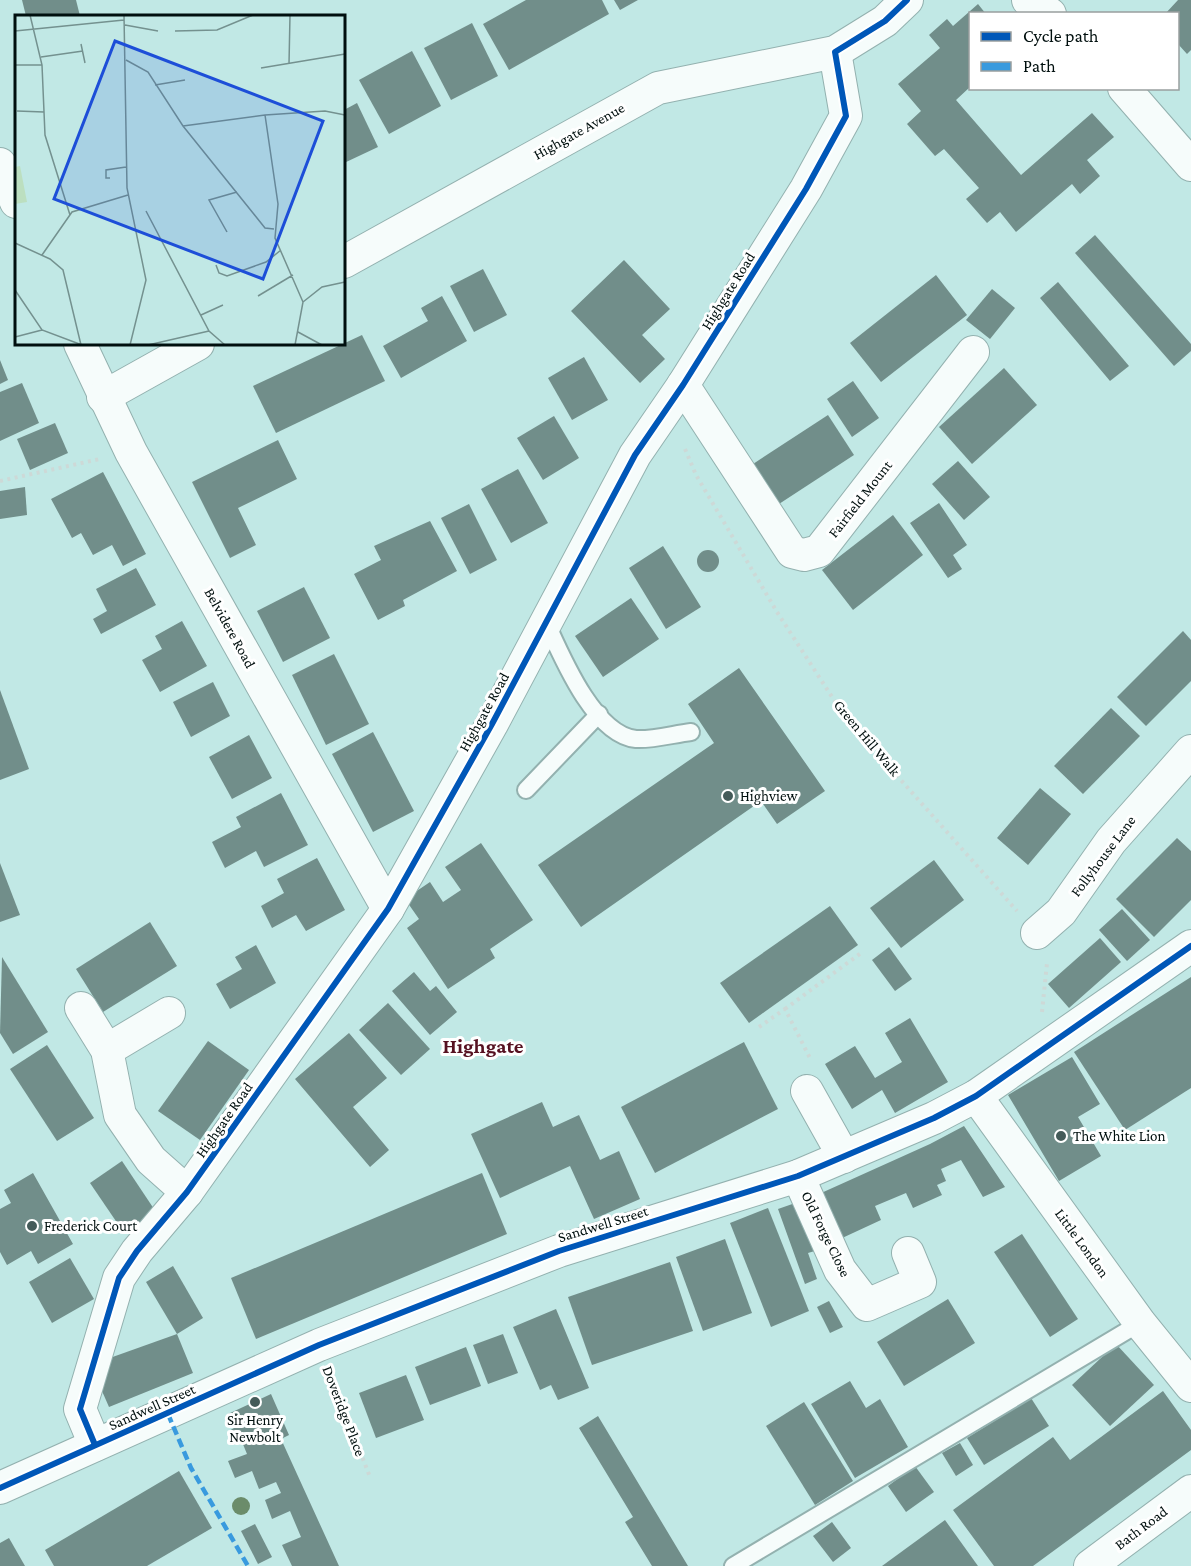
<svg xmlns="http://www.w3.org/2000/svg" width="1191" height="1566" font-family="'Crimson Pro',serif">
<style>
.building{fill:#718e8a}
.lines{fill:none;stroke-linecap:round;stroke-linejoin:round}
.service-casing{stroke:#93b1af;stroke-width:20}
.minor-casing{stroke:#93b1af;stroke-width:34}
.path{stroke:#cdd9d7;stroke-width:4;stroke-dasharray:3 4.5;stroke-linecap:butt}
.service{stroke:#f6fcfb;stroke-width:16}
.minor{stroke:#f6fcfb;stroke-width:32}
.quiet{stroke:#399ade;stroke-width:4.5;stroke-dasharray:9 4.5;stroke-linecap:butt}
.cycleway-casing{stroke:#fff;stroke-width:10}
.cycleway{stroke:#0057b8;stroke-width:6}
.tree{fill:#6b8c6a}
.poi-dot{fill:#445b59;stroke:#fff;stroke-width:2}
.labels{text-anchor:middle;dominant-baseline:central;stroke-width:6;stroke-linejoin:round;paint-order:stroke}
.street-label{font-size:15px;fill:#000f0e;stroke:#fff}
.poi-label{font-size:15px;fill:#000f0e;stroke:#fff;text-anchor:start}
.district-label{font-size:21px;font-weight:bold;fill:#561121;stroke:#fff}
.inset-road{fill:none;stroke:#74918f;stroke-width:1.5}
.view{fill:#1d4ed8;fill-opacity:0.15;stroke:#1d4ed8;stroke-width:3}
.inset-edge{fill:none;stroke:#000f0e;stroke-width:3}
</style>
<rect width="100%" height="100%" fill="#c1e8e5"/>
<g class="building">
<path d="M 22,0 L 76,0 L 80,16 L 26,16 Z"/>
<path d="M 526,0 L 602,0 L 609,14 L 509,70 L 483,24 Z"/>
<path d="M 614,0 L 638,0 L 620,10 Z"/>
<path d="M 1178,0 L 1191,0 L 1191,50 L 1187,54 L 1178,44 L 1178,14 L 1165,14 Z"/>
<path d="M 978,4 L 986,14 L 970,14 L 970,87 L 956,100 L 1021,175 L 1092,113 L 1114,137 L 1087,160 L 1100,176 L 1080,194 L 1072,184 L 1016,232 L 1000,212 L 987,223 L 966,199 L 979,188 L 944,149 L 935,156 L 907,124 L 921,111 L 898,84 L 940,48 L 929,35 L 947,19 L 953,26 Z"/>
<path d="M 472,23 L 498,76 L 451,100 L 424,48 Z"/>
<path d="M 412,51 L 441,106 L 389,134 L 359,80 Z"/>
<path d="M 357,103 L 378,147 L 344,163 L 344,110 Z"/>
<path d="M 1095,235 L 1191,344 L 1191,351 L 1174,366 L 1075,253 Z"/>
<path d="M 624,260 L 670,309 L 642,335 L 665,359 L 640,383 L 571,311 Z"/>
<path d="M 483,269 L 507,315 L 474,332 L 450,286 Z"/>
<path d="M 936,275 L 967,315 L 881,382 L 850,343 Z"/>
<path d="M 1058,282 L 1129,366 L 1110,381 L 1040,298 Z"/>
<path d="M 992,289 L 1015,308 L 990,339 L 966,320 Z"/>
<path d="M 442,296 L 467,341 L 401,378 L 383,346 L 428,321 L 421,308 Z"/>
<path d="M 362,335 L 385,381 L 276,433 L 253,386 Z"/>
<path d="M 584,357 L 608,400 L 572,420 L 548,378 Z"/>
<path d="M 0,360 L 8,380 L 0,384 Z"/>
<path d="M 1004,368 L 1037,405 L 972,464 L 939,427 Z"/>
<path d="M 853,381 L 879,418 L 852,437 L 827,399 Z"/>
<path d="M 22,383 L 39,423 L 0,441 L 0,392 Z"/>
<path d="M 828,415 L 854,455 L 779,504 L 753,464 Z"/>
<path d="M 554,416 L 579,458 L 543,480 L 517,438 Z"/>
<path d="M 55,423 L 68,453 L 30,470 L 17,439 Z"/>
<path d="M 278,440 L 297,479 L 238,508 L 256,545 L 230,558 L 192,482 Z"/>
<path d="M 958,461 L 990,497 L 964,520 L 932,484 Z"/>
<path d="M 518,469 L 548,523 L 511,543 L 481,489 Z"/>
<path d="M 103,472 L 146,554 L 123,566 L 112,545 L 93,555 L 81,533 L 72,538 L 51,499 Z"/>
<path d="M 25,487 L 27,515 L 0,519 L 0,491 Z"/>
<path d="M 939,503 L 967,545 L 953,555 L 962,569 L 948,578 L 910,523 Z"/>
<path d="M 469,504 L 497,560 L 470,574 L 441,518 Z"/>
<path d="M 893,515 L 923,555 L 853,610 L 822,570 Z"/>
<path d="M 430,521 L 457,571 L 403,600 L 405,606 L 378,620 L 354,574 L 381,560 L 374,546 Z"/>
<path d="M 663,546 L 701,607 L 666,629 L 629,568 Z"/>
<circle cx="708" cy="561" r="11"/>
<path d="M 136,568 L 156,605 L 101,634 L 93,619 L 107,611 L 96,589 Z"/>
<path d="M 304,587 L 330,638 L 283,662 L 257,611 Z"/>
<path d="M 631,598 L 659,639 L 603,677 L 575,636 Z"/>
<path d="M 182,621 L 207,666 L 160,692 L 142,660 L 162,649 L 155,636 Z"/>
<path d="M 1183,631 L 1191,640 L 1191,681 L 1146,726 L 1117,697 Z"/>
<path d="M 334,654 L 369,724 L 326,745 L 292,675 Z"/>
<path d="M 739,668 L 825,791 L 777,824 L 761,801 L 581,927 L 538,865 L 714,743 L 688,704 Z"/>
<path d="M 213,682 L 230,716 L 191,737 L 173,702 Z"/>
<path d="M 0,690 L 29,769 L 0,780 Z"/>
<path d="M 1111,708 L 1140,736 L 1083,794 L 1054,766 Z"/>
<path d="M 373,732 L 414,811 L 373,832 L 332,754 Z"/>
<path d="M 249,735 L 272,778 L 232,799 L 209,757 Z"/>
<path d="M 1040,788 L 1071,814 L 1028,865 L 997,838 Z"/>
<path d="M 281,793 L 308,845 L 264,867 L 256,851 L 225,868 L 212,842 L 241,827 L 236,817 Z"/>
<path d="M 1177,838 L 1191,851 L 1191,900 L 1154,937 L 1116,899 Z"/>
<path d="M 481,843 L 533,920 L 490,949 L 495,958 L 448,989 L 407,928 L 419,919 L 405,899 L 430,882 L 443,902 L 461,890 L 445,867 Z"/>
<path d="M 317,858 L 345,910 L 306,931 L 296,915 L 272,928 L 261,906 L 284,893 L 277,879 Z"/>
<path d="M 934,860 L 964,900 L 901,948 L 870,908 Z"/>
<path d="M 0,863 L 20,915 L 0,922 Z"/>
<path d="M 830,906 L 858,945 L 749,1023 L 720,983 Z"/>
<path d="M 1122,909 L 1150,940 L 1127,961 L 1099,930 Z"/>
<path d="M 150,922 L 177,966 L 103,1012 L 76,969 Z"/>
<path d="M 1100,938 L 1121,962 L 1069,1008 L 1048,984 Z"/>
<path d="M 256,945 L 276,983 L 230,1009 L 216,984 L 242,969 L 235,957 Z"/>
<path d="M 889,947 L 912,979 L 895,991 L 872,960 Z"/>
<path d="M 2,957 L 48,1032 L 13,1054 L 0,1033 Z"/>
<path d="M 414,972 L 430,991 L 436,986 L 457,1012 L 430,1035 L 392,991 Z"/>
<path d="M 1191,977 L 1191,1088 L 1125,1130 L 1074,1052 Z"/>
<path d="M 388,1003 L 430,1049 L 401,1075 L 359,1030 Z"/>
<path d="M 910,1018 L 948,1082 L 895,1113 L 882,1090 L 852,1109 L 825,1064 L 855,1046 L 875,1078 L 902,1062 L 885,1033 Z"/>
<path d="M 349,1033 L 387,1078 L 353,1107 L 389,1150 L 370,1167 L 295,1079 Z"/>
<path d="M 208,1041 L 249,1070 L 200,1140 L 158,1111 Z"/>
<path d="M 744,1042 L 778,1109 L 655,1173 L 621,1107 Z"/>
<path d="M 47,1045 L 94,1118 L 57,1141 L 10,1069 Z"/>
<path d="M 1072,1057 L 1100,1104 L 1078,1117 L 1101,1156 L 1059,1181 L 1008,1095 Z"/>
<path d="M 542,1102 L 553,1127 L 579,1115 L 600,1160 L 619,1151 L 640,1199 L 594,1219 L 570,1166 L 500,1198 L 471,1134 Z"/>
<path d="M 964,1126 L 1005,1187 L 983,1197 L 961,1160 L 941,1169 L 946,1181 L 937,1185 L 942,1195 L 913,1208 L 906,1193 L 875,1206 L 881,1220 L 840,1239 L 819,1194 L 930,1144 Z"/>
<path d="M 122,1161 L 156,1212 L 124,1233 L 90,1183 Z"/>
<path d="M 33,1173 L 73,1244 L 38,1264 L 31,1251 L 7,1265 L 0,1252 L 0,1209 L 11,1203 L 4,1190 Z"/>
<path d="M 482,1173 L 507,1234 L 256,1339 L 231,1278 Z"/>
<path d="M 801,1201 L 818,1250 L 808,1253 L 817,1279 L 805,1284 L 778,1209 Z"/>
<path d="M 768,1208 L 809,1311 L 771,1327 L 730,1223 Z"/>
<path d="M 1022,1234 L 1078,1319 L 1050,1337 L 994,1252 Z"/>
<path d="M 725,1239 L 752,1313 L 703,1331 L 676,1257 Z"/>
<path d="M 70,1258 L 94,1299 L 52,1323 L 29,1282 Z"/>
<path d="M 670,1262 L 693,1331 L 592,1365 L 568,1297 Z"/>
<path d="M 173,1266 L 203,1318 L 177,1334 L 146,1282 Z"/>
<path d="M 948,1299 L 975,1343 L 904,1386 L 877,1342 Z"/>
<path d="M 829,1301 L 843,1327 L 830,1333 L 817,1307 Z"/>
<path d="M 556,1309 L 589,1388 L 558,1400 L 551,1385 L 540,1390 L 513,1327 Z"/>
<path d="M 177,1334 L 193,1373 L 109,1407 L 98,1382 L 107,1359 Z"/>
<path d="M 503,1334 L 518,1373 L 488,1384 L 473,1345 Z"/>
<path d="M 1116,1344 L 1154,1385 L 1110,1426 L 1072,1385 Z"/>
<path d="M 466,1347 L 481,1386 L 430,1405 L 415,1367 Z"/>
<path d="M 406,1375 L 424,1420 L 376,1438 L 359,1393 Z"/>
<path d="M 850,1381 L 866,1408 L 880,1399 L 908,1447 L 855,1478 L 811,1404 Z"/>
<path d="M 1163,1391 L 1191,1430 L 1191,1450 L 1033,1566 L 994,1566 L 953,1510 L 1053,1437 L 1070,1460 Z"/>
<path d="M 271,1394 L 289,1435 L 281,1439 L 339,1566 L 292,1566 L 282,1545 L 301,1537 L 290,1511 L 272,1519 L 265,1500 L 281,1493 L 276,1482 L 259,1489 L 252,1471 L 235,1478 L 228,1461 L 247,1454 L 240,1437 L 233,1440 L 229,1431 L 234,1428 L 228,1414 Z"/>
<path d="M 1031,1398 L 1049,1426 L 984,1465 L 967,1438 Z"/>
<path d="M 804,1402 L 853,1481 L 815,1505 L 766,1426 Z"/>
<path d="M 598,1416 L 688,1566 L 652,1566 L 625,1522 L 633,1517 L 579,1428 Z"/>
<path d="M 960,1443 L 973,1465 L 956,1476 L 942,1453 Z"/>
<path d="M 915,1466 L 934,1492 L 906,1512 L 888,1486 Z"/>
<path d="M 179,1471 L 212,1528 L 147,1566 L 54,1566 L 45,1550 Z"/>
<path d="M 945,1520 L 978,1566 L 882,1566 Z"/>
<path d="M 832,1522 L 851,1548 L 833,1562 L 813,1536 Z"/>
<path d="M 255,1524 L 272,1557 L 258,1564 L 241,1531 Z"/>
<path d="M 9,1538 L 25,1566 L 0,1566 L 0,1543 Z"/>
</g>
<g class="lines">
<g class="service-casing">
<g id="service">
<path d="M 546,622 C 561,655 594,735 636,739 C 653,740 674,734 691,732"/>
<path d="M 526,790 L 599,714"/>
<path d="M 733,1566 L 1140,1323"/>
</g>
</g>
<g class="minor-casing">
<g id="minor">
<path d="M 1028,0 L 1050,14"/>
<path d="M 1124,88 L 1191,165"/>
<path d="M 0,164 L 16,202"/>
<path d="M 344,262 L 658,88 L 835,52 L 885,21 L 907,0"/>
<path d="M 80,344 L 131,452 L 388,909"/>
<path d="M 683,385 L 792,552 L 804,555 L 819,551 L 973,352"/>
<path d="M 103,397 L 198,344"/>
<path d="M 1037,933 L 1061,912 L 1111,841 L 1191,751"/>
<path d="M 81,1008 L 107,1050 L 120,1115 L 151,1160 L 187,1192"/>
<path d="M 107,1050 L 169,1013"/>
<path d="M 807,1091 L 844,1157"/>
<path d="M 976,1096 L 1140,1323 L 1191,1386"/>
<path d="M 798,1176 L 840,1270 L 867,1305 L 920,1282 L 908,1253"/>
<path d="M 95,1445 L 80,1409 L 119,1278 L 137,1251 L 187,1192 L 388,909 L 492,724 L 635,455 L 683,385 L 806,189 L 846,116 L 835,52"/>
<path d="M 0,1488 L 319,1345 L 559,1251 L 798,1176 L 934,1118 L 976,1096 L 1191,946"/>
<path d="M 1090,1566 L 1191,1491"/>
</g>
</g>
<g class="path">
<path d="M 685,449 L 696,475 L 777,612 L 845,717 L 1017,911"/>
<path d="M 0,481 L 100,459"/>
<path d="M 785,1009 L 861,953"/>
<path d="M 1042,1012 L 1047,963"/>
<path d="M 759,1027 L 785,1009 L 811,1060"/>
<path d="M 330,1374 L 370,1477"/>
</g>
<use href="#service" class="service"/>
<use href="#minor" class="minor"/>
<path class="quiet" d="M 168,1414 L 191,1468 L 248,1566"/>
<g class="cycleway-casing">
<g id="cycleway">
<path d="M 95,1445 L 80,1409 L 119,1278 L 137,1251 L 187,1192 L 388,909 L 492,724 L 635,455 L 683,385 L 806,189 L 846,116 L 835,52 L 885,21 L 907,0"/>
<path d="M 0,1488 L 319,1345 L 559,1251 L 798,1176 L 934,1118 L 976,1096 L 1191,946"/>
</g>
</g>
<use href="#cycleway" class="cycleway"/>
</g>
<circle class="tree" cx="241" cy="1506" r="9"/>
<g class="poi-dot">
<circle cx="728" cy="796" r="6"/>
<circle cx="1061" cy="1136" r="6"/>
<circle cx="32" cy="1226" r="6"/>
<circle cx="255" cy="1402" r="6"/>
</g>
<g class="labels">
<g class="street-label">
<text transform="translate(579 131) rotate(-29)">Highgate Avenue</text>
<text transform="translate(728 291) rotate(-58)">Highgate Road</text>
<text transform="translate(860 499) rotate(-52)">Fairfield Mount</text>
<text transform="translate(230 628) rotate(61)">Belvidere Road</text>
<text transform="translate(484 712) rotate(-61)">Highgate Road</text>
<text transform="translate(867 738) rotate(50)">Green Hill Walk</text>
<text transform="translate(1103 856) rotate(-53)">Follyhouse Lane</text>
<text transform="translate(224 1120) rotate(-55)">Highgate Road</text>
<text transform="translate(603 1224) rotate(-17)">Sandwell Street</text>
<text transform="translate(826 1234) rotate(64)">Old Forge Close</text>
<text transform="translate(1082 1243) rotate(54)">Little London</text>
<text transform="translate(152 1407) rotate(-24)">Sandwell Street</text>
<text transform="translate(344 1411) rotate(69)">Doveridge Place</text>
<text transform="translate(1141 1528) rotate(-37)">Bath Road</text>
</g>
<g class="poi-label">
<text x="740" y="796">Highview</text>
<text x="1073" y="1136">The White Lion</text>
<text x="44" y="1226">Frederick Court</text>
<text x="255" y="1420" text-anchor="middle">Sir Henry<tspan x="255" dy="17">Newbolt</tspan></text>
</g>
<g class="district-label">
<text x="483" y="1046">Highgate</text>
</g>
</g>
<g transform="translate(15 15)">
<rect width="330" height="330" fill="#c1e8e5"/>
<path d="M 5,151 L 12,187 L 0,189 L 0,152 Z" fill="#bcdfc0"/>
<path class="inset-road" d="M 15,0 L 27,50 L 30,120 L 55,200M 109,0 L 112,173 L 131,265 L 115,330M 110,10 L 143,16M 0,16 L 109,5M 160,16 L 202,15 L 238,0M 66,29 L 70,48M 26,42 L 68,36M 111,45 L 133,57 L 168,111 L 250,213 L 259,214M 274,49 L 275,0M 0,50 L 27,50M 246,53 L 330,39M 140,70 L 170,65M 2,96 L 29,97M 250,100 L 263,189 L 260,223 L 288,287 L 280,330M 168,111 L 250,100 L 310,96 L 330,100M 95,163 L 91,163 L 91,155 L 111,152M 131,196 L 194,316 L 210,330M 212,217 L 194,185 L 222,177M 0,228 L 35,244 L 48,255 L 66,330M 27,240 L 57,197 L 113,180M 201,250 L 204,258 L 212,261 L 251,247 L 266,235M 0,275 L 27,315 L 67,330M 243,281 L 278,260M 288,287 L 307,272 L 330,267M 186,300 L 208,290M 283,317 L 307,330M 0,322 L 27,315M 133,330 L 194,316"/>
<path class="view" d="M 100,26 L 308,106 L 248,264 L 39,184 Z"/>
<rect width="330" height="330" class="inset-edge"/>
</g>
<rect x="969" y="12" width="210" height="78" fill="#ffffff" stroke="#999f9f" stroke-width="1.5"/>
<rect x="981" y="32" width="30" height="9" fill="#0057b8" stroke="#999f9f" stroke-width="1.5"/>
<text x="1023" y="42" font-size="18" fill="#000f0e">Cycle path</text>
<rect x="981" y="62" width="30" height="9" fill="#399ade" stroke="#999f9f" stroke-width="1.5"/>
<text x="1023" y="72" font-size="18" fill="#000f0e">Path</text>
</svg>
